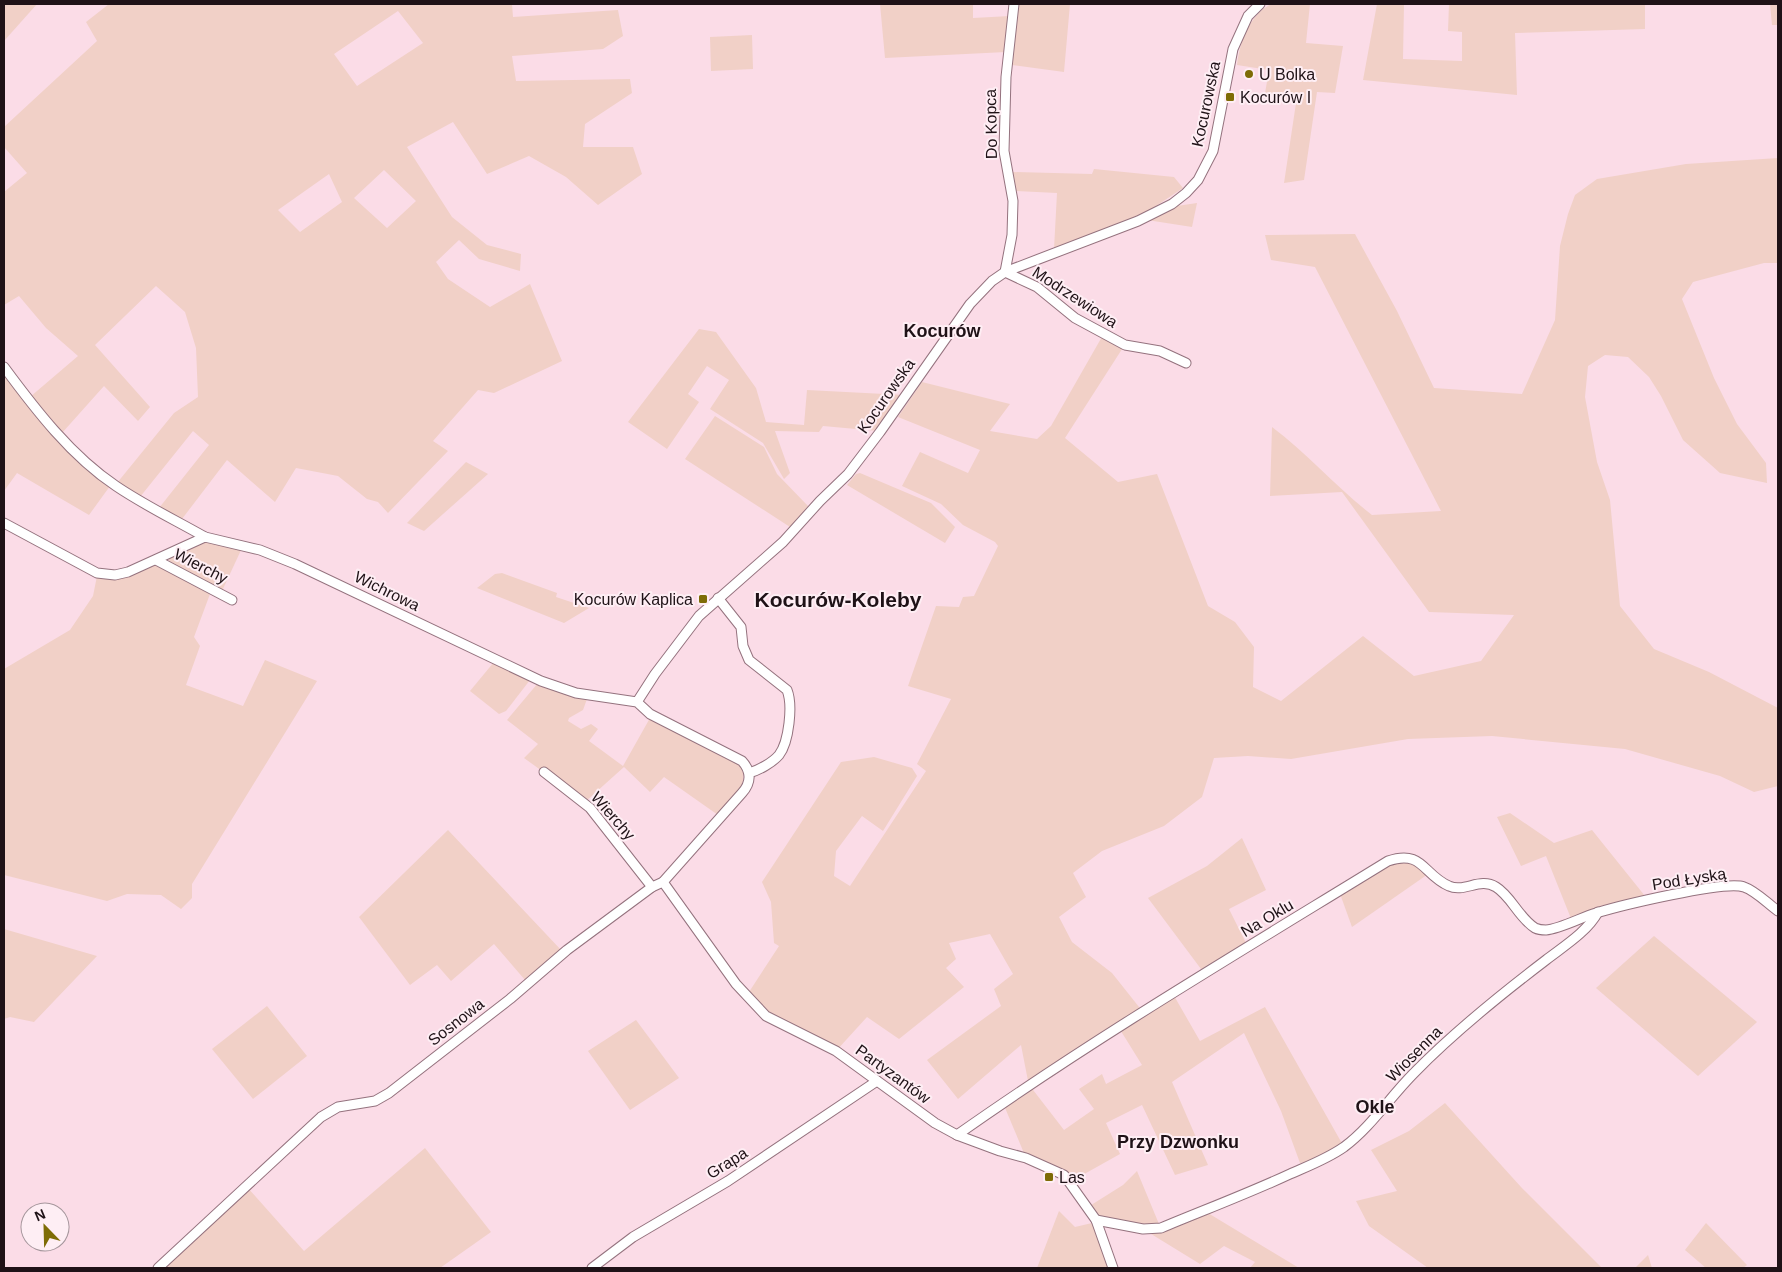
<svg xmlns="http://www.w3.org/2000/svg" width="1782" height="1272" font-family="Helvetica,sans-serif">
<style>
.green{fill:#f1d0c7;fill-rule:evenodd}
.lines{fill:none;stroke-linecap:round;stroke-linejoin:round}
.minor-casing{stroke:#94727e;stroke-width:11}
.minor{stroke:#fff;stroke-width:9}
.poi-dot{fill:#7e6c06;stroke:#feeef4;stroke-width:2}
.labels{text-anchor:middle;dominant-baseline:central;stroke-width:4;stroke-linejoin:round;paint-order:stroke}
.poi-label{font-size:16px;fill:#1f1217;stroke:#feeef4;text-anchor:start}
.street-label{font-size:16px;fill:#1f1217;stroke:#feeef4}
.neighbourhood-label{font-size:18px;font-weight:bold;fill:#1f1217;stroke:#feeef4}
.district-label{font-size:21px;font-weight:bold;fill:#1f1217;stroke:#feeef4}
</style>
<rect width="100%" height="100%" fill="#fbdce7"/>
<g class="green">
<path d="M 4,4 L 37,4 L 4,41 Z"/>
<path d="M 109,4 L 512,4 L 513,17 L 618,10 L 623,36 L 603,49 L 512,56 L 516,81 L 630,79 L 632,93 L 585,124 L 583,147 L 633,147 L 642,174 L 598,205 L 566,177 L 529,156 L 487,174 L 453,122 L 407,147 L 452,217 L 487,245 L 521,254 L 520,271 L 479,259 L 459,240 L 436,262 L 448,279 L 490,307 L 530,284 L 562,361 L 494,393 L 478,390 L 433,441 L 448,451 L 388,513 L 378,502 L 367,499 L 338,476 L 296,468 L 275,502 L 227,460 L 182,519 L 159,508 L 209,445 L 193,431 L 140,497 L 117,483 L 174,413 L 198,397 L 196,348 L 185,312 L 156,286 L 95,345 L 150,407 L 138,421 L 104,386 L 62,433 L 30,397 L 78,356 L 46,328 L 19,296 L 4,305 L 4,192 L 27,173 L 4,147 L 4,127 L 97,41 L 86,22 ZM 398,11 L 423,43 L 357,86 L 334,54 ZM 384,170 L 416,201 L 387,228 L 354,198 ZM 329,174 L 342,202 L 300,232 L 278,210 Z"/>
<path d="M 880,4 L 973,4 L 973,18 L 1010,16 L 1006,52 L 885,58 Z"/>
<path d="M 1017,4 L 1070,4 L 1064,72 L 1012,65 Z"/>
<path d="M 1271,4 L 1310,4 L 1306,43 L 1343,46 L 1335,93 L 1317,92 L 1304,180 L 1284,183 L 1296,103 L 1264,99 L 1269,70 L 1237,65 C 1240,41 1249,16 1271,4 Z"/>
<path d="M 1377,4 L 1404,4 L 1403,59 L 1462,61 L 1462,32 L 1448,31 L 1449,4 L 1645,4 L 1645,29 L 1515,33 L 1517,95 L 1363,80 Z"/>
<path d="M 1770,4 L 1778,4 L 1778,25 L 1772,25 Z"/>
<path d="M 752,35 L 753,69 L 711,71 L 710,37 Z"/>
<path d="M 1778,158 L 1778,263 L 1764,263 L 1693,282 L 1682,299 L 1714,378 L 1737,424 L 1766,463 L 1767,483 L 1720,473 L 1683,440 L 1661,396 L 1649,377 L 1628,357 L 1605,355 L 1588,366 L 1585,397 L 1597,462 L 1610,500 L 1620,606 L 1654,649 L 1709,672 L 1778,708 L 1778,786 L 1754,792 L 1720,776 L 1625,749 L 1492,736 L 1408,739 L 1291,759 L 1248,756 L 1214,758 L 1202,797 L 1164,826 L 1102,851 L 1073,873 L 1086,897 L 1059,917 L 1072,942 L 1112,973 L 1143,1012 L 1173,994 L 1200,1041 L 1265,1007 L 1344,1147 L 1321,1160 L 1300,1163 L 1281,1111 L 1244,1033 L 1172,1082 L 1208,1165 L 1175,1175 L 1142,1105 L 1106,1123 L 1120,1154 L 1070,1182 L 1026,1158 L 1003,1103 L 1029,1086 L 1021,1045 L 958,1099 L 927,1060 L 1001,1006 L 994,989 L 1013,974 L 990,934 L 949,943 L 956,959 L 946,968 L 964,987 L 899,1039 L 867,1017 L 836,1051 C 805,1034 771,1021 749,992 L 779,946 L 774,943 L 771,902 L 762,882 L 841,762 L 874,757 L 912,768 L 917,776 L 883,831 L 862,816 L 836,851 L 834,876 L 850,886 L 926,771 L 917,764 L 951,699 L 908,686 L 936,606 L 959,607 L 963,597 L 974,596 L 998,546 L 995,542 L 963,525 L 941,504 L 902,486 L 920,452 L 968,473 L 980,450 L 898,417 L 922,382 L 1010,404 L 990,431 L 1037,439 L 1051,426 L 1103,335 L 1124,346 L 1065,438 L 1118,482 L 1157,474 L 1208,606 L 1235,622 L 1254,647 L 1253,687 L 1281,701 L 1363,636 L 1414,676 L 1481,661 L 1514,615 L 1429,612 L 1342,492 L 1270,496 L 1272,427 C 1308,454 1337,488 1372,515 L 1441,511 L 1315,267 L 1271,260 L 1265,235 L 1355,234 L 1397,311 L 1434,388 L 1522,394 L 1555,320 L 1560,246 L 1568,214 L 1575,195 L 1597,179 L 1686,164 ZM 1119,1028 L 1142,1065 L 1106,1084 L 1102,1074 L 1079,1089 L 1094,1109 L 1064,1130 L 1030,1086 Z"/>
<path d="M 1094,169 L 1174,177 L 1183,188 L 1144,214 L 1054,249 L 1057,193 L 1014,191 L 1011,172 L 1092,174 Z"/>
<path d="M 1197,203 L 1192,227 L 1147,220 L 1177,206 Z"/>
<path d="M 699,329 L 716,332 L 756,388 L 766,422 L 804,425 L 807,390 L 904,395 L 878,431 L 823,426 L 819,432 L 775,431 L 790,473 L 784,479 L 763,443 L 710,409 L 729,380 L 707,366 L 688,394 L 699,402 L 667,449 L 628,422 Z"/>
<path d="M 4,372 C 33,417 71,451 110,486 L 89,515 L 17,473 L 4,491 Z"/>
<path d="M 715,416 L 764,447 L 777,474 L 808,506 L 809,509 L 790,527 L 685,459 Z"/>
<path d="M 466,462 L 488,474 L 424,531 L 407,523 Z"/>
<path d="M 860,473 L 931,503 L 955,527 L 945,543 L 847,485 L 856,474 Z"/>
<path d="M 207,541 L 242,548 L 222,591 L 169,562 L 169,557 Z"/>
<path d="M 156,560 L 207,589 L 210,594 L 194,637 L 200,646 L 186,685 L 243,706 L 265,660 L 317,681 L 192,884 L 192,898 L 181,909 L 161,895 L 127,894 L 107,901 L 4,875 L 4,669 L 70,630 L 93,596 L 97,576 L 118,578 Z"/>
<path d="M 502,573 L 557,593 L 556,597 L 589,608 L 564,623 L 477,588 L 495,574 Z"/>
<path d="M 494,662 L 530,680 L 506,711 L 499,714 L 470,691 Z"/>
<path d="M 538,683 L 587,699 L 583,710 L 569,718 L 568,721 L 581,729 L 591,724 L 598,729 L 589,741 L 623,766 L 650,718 L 740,764 C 751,786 732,799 718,815 L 664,777 L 650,792 L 624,767 L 585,802 L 524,758 L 538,744 L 507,720 Z"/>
<path d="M 1510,813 L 1554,843 L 1592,830 L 1649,901 L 1572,921 L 1546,856 L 1521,866 L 1497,817 Z"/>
<path d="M 448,830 L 562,951 L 525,980 L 494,944 L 451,981 L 437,965 L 410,985 L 359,917 Z"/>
<path d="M 1242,838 L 1266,890 L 1229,909 L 1248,947 L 1204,973 L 1148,898 L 1207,866 Z"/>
<path d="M 1398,858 L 1431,872 L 1352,927 L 1339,891 Z"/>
<path d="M 4,929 L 97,956 L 34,1022 L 10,1017 L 4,1019 Z"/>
<path d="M 1654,936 L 1757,1022 L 1698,1076 L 1596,988 Z"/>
<path d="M 267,1006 L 307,1056 L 253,1099 L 212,1049 Z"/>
<path d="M 636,1020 L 679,1078 L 630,1110 L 588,1051 Z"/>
<path d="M 1445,1103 L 1521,1187 L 1602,1268 L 1428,1268 L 1369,1226 L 1356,1201 L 1397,1191 L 1371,1150 L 1409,1131 Z"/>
<path d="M 425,1148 L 491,1232 L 440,1268 L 161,1268 L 247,1187 L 304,1251 Z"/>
<path d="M 1137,1171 L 1159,1224 L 1203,1210 L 1299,1268 L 1250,1268 L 1255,1262 L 1224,1246 L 1200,1264 L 1143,1229 L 1096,1220 L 1088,1207 L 1123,1185 Z"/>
<path d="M 1059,1211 L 1075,1227 L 1092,1223 L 1109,1268 L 1037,1268 Z"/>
<path d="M 1706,1223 L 1747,1265 L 1743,1268 L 1706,1268 L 1685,1250 Z"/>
<path d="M 1648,1255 L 1652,1268 L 1635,1268 Z"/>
</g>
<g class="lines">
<g class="minor-casing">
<g id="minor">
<path d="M 1005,272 L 1012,235 L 1013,201 L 1004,151 L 1006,77 L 1014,4"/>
<path d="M 1005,272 L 1037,287 L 1075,318 L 1125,345 L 1160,351 L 1186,363"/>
<path d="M 4,367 C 35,409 71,456 116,486 C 144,505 175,520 205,537"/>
<path d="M 4,523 L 97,573 L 115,575 L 128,572 L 205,537 L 260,550 L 295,564 L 541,681 L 576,693 L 637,702 L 650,714 L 742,761 C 752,772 751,783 742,793 L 663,882 L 652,887 L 567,950 L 510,999 L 389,1093 L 375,1101 L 338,1107 L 321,1117 L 158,1268"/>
<path d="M 156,560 L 232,600"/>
<path d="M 718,598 L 741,627 L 743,646 L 749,660 L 787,690 C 793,705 789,742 779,755 C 772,763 759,770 749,773"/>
<path d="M 637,702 L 655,674 L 699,616 L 783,542 L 820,501 L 848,474 L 880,432 L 970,304 L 992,281 L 1005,272 L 1138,221 L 1172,204 L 1186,193 L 1198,180 L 1213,151 L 1233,49 L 1248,16 L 1260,4"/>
<path d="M 544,772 L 590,808 L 652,887"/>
<path d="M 663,882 L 736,984 L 766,1016 L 836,1051 L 935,1123 L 957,1135 L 1000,1151 L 1026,1158 L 1064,1175 L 1096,1220 L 1113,1268"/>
<path d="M 957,1135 C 1096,1037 1243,950 1388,861 C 1423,849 1423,875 1449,886 C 1464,893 1480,877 1496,887 C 1511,896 1519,918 1535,928 C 1537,929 1543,930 1546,930 C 1560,929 1582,917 1596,913 C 1619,906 1725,880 1744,887 C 1756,891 1768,904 1778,911"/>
<path d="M 1096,1220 L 1143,1229 L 1161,1228 C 1204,1210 1247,1194 1290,1174 C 1308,1166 1327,1159 1344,1147 C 1371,1127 1390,1097 1414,1073 C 1454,1032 1500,995 1546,960 C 1564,946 1587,932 1598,912"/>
<path d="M 592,1268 L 633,1237 L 728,1181 L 877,1081"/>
</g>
</g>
<use href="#minor" class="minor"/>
</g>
<g class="poi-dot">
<circle cx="1249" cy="74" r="5"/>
<rect x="1225" y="92" width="10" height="10" rx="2.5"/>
<rect x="698" y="594" width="10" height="10" rx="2.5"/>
<rect x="1044" y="1172" width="10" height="10" rx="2.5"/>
</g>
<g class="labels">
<g class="poi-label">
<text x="1259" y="74">U Bolka</text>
<text x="1240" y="97">Kocurów I</text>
<text x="693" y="599" text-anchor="end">Kocurów Kaplica</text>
<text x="1059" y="1177">Las</text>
</g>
<g class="street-label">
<text transform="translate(1206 104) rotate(-78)">Kocurowska</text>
<text transform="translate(991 124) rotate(-91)">Do Kopca</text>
<text transform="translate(1075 297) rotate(33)">Modrzewiowa</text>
<text transform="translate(886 396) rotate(-55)">Kocurowska</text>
<text transform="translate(201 566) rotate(27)">Wierchy</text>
<text transform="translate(387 591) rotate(26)">Wichrowa</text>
<text transform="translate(613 816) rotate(49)">Wierchy</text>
<text transform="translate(1689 879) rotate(-9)">Pod Łyską</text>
<text transform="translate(1267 918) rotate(-31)">Na Oklu</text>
<text transform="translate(456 1022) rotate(-38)">Sosnowa</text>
<text transform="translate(1414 1054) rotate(-45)">Wiosenna</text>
<text transform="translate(893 1074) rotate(36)">Partyzantów</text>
<text transform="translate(727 1163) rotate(-32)">Grapa</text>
</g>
<g class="neighbourhood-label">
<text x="942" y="331">Kocurów</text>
<text x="1375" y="1107">Okle</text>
<text x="1178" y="1142">Przy Dzwonku</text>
</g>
<g class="district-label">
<text x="838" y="599">Kocurów-Koleby</text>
</g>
</g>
<rect width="1782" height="1272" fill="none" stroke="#1f1217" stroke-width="10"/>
<g transform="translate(45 1227) rotate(337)"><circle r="24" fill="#feeef4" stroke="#a5969c"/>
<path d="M0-4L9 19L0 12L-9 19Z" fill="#7e6c06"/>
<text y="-8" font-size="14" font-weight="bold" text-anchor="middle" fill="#1f1217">N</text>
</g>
</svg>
